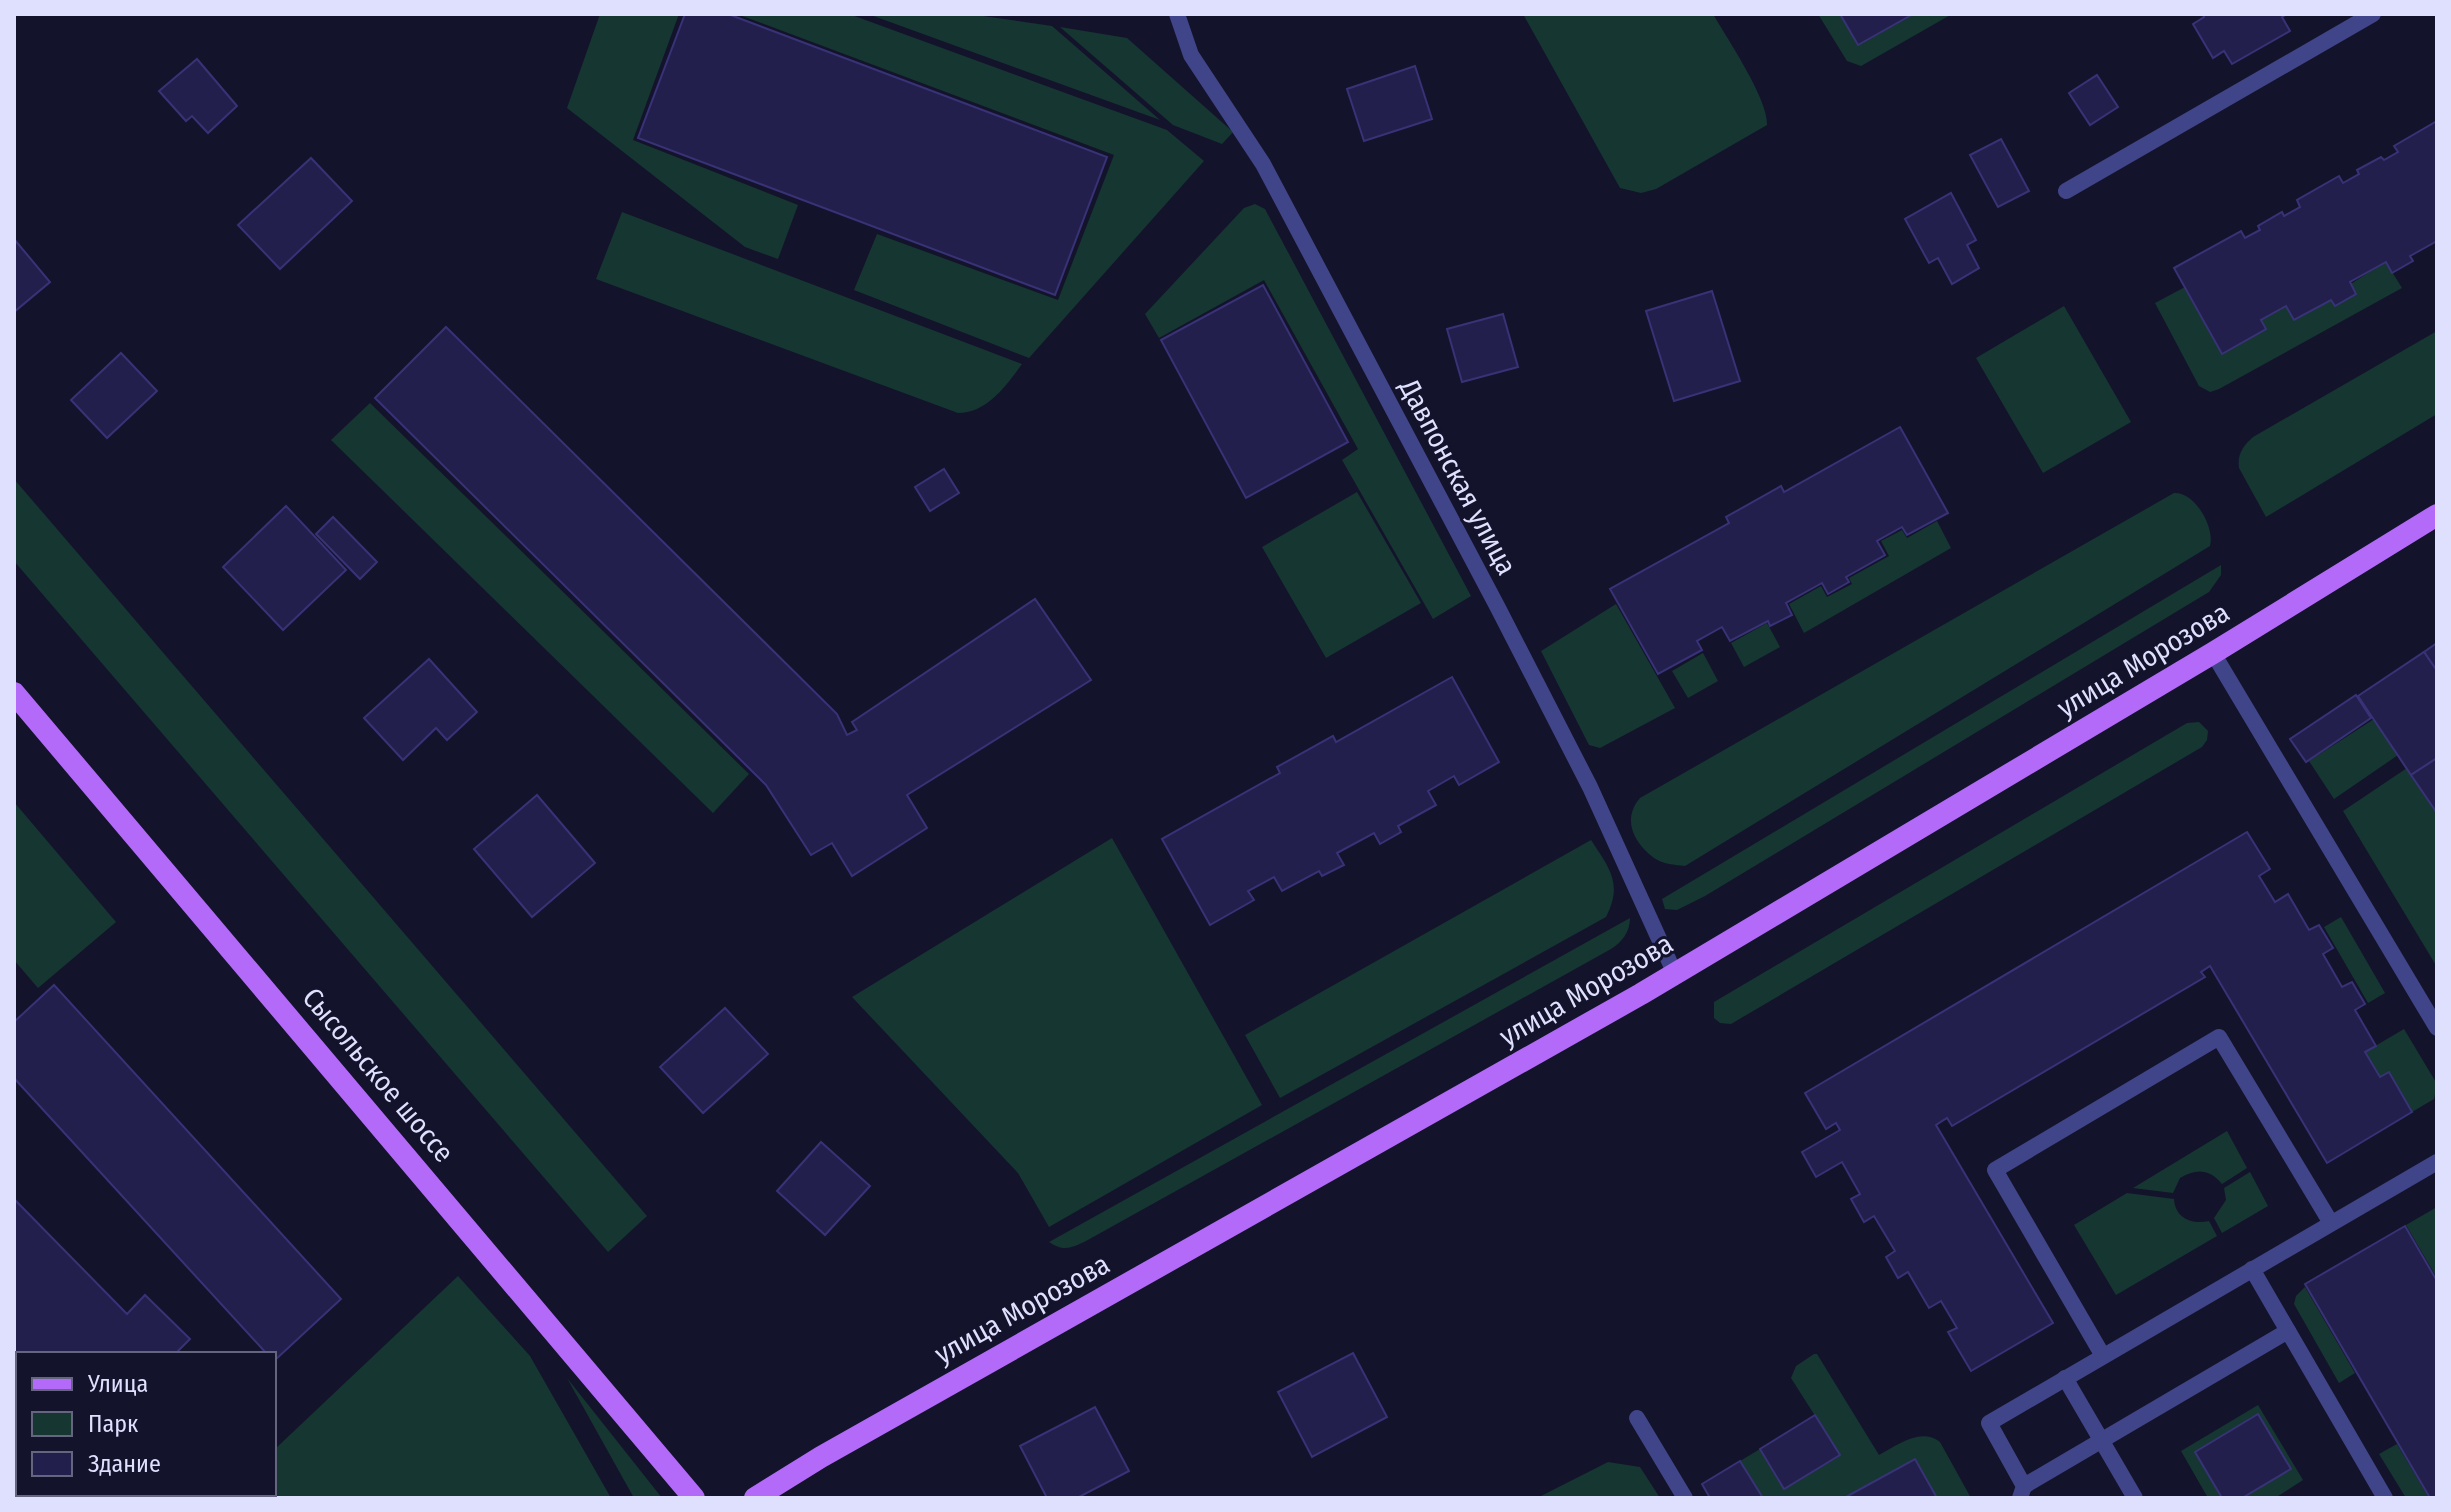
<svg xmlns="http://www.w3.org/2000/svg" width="2451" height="1512" font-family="'Fira Sans Condensed',sans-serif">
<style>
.green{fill:#163631}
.building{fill:#231f4c;stroke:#383277;stroke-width:2}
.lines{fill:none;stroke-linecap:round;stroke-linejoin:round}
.service{stroke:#404589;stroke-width:16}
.minor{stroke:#404589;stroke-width:16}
.primary{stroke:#b36af9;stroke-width:22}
.labels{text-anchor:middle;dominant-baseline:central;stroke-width:6;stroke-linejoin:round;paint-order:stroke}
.street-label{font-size:28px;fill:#dfdffe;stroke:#14132c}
</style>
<rect width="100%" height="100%" fill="#14132c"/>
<g class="green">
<path d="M 600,14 L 679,14 L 633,140 L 798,205 L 778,259 L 745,247 L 567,108 Z"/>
<path d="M 737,14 L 849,14 L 1167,130 L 1204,161 L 1029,358 L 854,290 L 877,234 L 1058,300 L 1114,155 Z"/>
<path d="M 868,14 L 969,14 L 1052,26 L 1160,120 Z"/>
<path d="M 1523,14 L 1713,14 C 1728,40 1768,99 1767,125 L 1656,189 L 1641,193 L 1620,188 Z"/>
<path d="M 1818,14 L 1840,14 L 1859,45 L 1913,14 L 1952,14 L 1861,66 L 1847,61 Z"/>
<path d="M 1060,27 L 1127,38 L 1233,132 L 1222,144 L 1173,125 Z"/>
<path d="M 1255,204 L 1265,209 L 1471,596 L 1433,619 L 1342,460 L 1358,449 L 1264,280 L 1159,338 L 1145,314 L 1244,208 Z"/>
<path d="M 622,212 L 1022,364 C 1006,386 987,413 958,413 L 596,279 Z"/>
<path d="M 2386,262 L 2402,288 L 2219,389 L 2210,392 L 2199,386 L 2155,303 L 2185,287 L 2261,320 L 2286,306 L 2295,320 C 2327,302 2354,280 2386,262 Z"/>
<path d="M 2064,306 L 2131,422 L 2043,473 L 1976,358 Z"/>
<path d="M 2437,331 L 2437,414 L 2266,517 L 2239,468 C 2237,454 2243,446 2253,437 Z"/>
<path d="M 370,403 L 749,774 L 713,813 L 331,440 Z"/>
<path d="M 14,479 L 647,1216 L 608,1252 L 14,561 Z"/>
<path d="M 1357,492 L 1421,603 L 1326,658 L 1262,547 Z"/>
<path d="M 2174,493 C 2195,492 2215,527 2210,546 L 1685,866 C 1675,865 1663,864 1654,858 C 1633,842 1622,819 1640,798 Z"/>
<path d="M 1937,521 L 1951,548 L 1804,633 L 1789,604 L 1821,586 L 1827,597 L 1852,584 L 1849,578 L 1889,556 L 1881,541 L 1902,530 L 1907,538 Z"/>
<path d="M 2221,565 L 2221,575 L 2209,592 L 1705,896 L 1677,910 L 1665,909 L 1662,899 Z"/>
<path d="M 1616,604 L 1675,708 L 1600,748 L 1589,745 L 1541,651 Z"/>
<path d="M 1767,623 L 1780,647 L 1744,667 L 1731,643 Z"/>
<path d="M 1703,653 L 1718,681 L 1688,698 L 1672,671 Z"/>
<path d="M 2374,719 L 2398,755 L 2334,799 L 2309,761 Z"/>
<path d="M 2199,722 L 2208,731 L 2207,740 L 2202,747 L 1731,1024 L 1720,1023 L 1714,1018 L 1714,1002 L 2187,723 Z"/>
<path d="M 2407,768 L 2437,813 L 2437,967 L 2343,811 Z"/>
<path d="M 14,802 L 116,922 L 38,988 L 14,960 Z"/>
<path d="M 1112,838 L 1262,1105 L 1049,1227 L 1018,1173 L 852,997 Z"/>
<path d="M 1591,840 C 1610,869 1623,884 1606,917 L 1280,1098 L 1245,1035 Z"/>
<path d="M 2341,917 L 2385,993 L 2368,1003 L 2324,927 Z"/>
<path d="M 1630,918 C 1630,932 1622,942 1611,949 L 1086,1241 C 1071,1248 1064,1252 1049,1242 Z"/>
<path d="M 2404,1029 L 2437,1084 L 2434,1099 L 2412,1112 L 2389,1073 L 2380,1077 L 2365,1052 Z"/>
<path d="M 2227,1131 L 2247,1168 L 2222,1184 C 2210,1169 2196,1168 2180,1178 L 2173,1193 L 2133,1188 Z"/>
<path d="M 2250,1172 L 2268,1206 L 2222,1233 L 2214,1218 L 2226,1200 L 2224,1188 Z"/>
<path d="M 2127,1193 L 2174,1199 C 2175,1218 2192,1225 2209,1221 L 2217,1236 L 2116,1295 L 2074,1225 Z"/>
<path d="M 2437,1207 L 2437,1278 L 2406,1225 Z"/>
<path d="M 458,1276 L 530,1356 L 611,1498 L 223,1498 L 227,1494 L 274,1494 L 274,1450 Z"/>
<path d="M 2305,1287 L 2355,1373 L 2339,1383 L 2294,1304 L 2296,1296 Z"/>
<path d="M 1814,1354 L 1817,1354 L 1879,1455 C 1898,1445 1920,1427 1940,1442 L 1971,1498 L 1763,1498 L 1740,1461 L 1760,1449 L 1784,1489 L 1840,1455 L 1791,1378 L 1796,1366 Z"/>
<path d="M 567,1378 L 662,1498 L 634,1498 Z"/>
<path d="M 2258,1405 L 2303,1480 L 2275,1498 L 2208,1498 L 2181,1451 Z"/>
<path d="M 2397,1444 L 2429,1498 L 2406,1498 L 2379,1454 Z"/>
<path d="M 1608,1462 L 1640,1467 L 1660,1498 L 1537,1498 Z"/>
</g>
<g class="building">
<path d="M 685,14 L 728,14 L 1107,157 L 1055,295 L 638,138 Z"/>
<path d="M 1840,14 L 1913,14 L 1858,45 Z"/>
<path d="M 2203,14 L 2287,14 L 2282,17 L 2290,31 L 2232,64 L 2224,51 L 2213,58 L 2193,24 L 2204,17 Z"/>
<path d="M 197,59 L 237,106 L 208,133 L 192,116 L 186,121 L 159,91 Z"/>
<path d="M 1415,66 L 1432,119 L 1364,141 L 1347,89 Z"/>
<path d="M 2097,75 L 2118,107 L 2090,125 L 2069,93 Z"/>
<path d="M 2437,121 L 2437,241 L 2410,256 L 2413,261 L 2392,273 L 2386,262 L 2350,282 L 2356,294 L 2335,306 L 2331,300 L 2294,320 L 2286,306 L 2261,320 L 2266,329 L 2222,354 L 2174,268 L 2241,231 L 2245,238 L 2260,230 L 2258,226 L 2282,212 L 2284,216 L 2300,207 L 2297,200 L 2339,176 L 2343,183 L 2359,174 L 2357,170 L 2381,157 L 2384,160 L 2398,152 L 2394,146 Z"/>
<path d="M 2001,139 L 2029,191 L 1998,207 L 1970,155 Z"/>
<path d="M 311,158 L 352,201 L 280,269 L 238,225 Z"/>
<path d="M 1951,193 L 1976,240 L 1967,245 L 1979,268 L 1952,284 L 1938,258 L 1929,263 L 1905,219 Z"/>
<path d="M 14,239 L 50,282 L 14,312 Z"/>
<path d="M 1263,285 L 1348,442 L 1246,498 L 1161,340 Z"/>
<path d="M 1712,291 L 1740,381 L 1674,401 L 1646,311 Z"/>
<path d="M 1503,314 L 1518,367 L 1462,382 L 1447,329 Z"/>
<path d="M 446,327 L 837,714 L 847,735 L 857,730 L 852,722 L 1035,599 L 1091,680 L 907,795 L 927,828 L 852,876 L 832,843 L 811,855 L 766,785 L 375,398 Z"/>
<path d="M 121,353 L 157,391 L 107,438 L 71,400 Z"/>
<path d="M 1900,427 L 1948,513 L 1907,535 L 1902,527 L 1877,541 L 1885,555 L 1846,577 L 1849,582 L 1828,594 L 1822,583 L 1786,603 L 1792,615 L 1770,626 L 1768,621 L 1730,641 L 1722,627 L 1697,641 L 1702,650 L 1658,674 L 1610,589 L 1729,523 L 1726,517 L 1781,486 L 1784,492 Z"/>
<path d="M 944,469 L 959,493 L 930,511 L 915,487 Z"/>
<path d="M 286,506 L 346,570 L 283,630 L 223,567 Z"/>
<path d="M 333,517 L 377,562 L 360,579 L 316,534 Z"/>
<path d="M 2437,643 L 2437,671 L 2424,652 Z"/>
<path d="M 2424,652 L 2437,671 L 2437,758 L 2411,775 L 2358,696 Z"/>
<path d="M 429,659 L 477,712 L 447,740 L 436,728 L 403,760 L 364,718 Z"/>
<path d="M 1452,677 L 1499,762 L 1459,785 L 1454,776 L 1428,791 L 1436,805 L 1398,826 L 1401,832 L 1380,844 L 1374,833 L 1337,853 L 1344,865 L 1322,876 L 1319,871 L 1282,891 L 1274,877 L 1248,891 L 1254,900 L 1210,925 L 1162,839 L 1280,773 L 1277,767 L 1333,736 L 1336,742 Z"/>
<path d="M 2356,695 L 2371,718 L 2306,762 L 2290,739 Z"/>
<path d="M 2437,758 L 2437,813 L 2411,775 Z"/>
<path d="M 537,795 L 595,863 L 532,917 L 474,849 Z"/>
<path d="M 2247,832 L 2270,869 L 2259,876 L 2275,902 L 2288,894 L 2309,930 L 2319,925 L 2333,948 L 2323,954 L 2342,987 L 2352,982 L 2365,1004 L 2355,1010 L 2376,1046 L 2365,1052 L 2380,1077 L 2389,1072 L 2412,1112 L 2327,1163 L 2210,966 L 2201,972 L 2205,977 L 1952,1126 L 1947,1118 L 1936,1125 L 2053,1323 L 1971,1371 L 1948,1332 L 1957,1328 L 1941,1301 L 1929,1308 L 1908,1272 L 1898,1278 L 1886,1257 L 1895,1251 L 1874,1216 L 1864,1222 L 1851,1199 L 1860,1194 L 1842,1162 L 1816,1177 L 1802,1152 L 1840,1130 L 1836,1123 L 1826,1129 L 1805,1093 Z"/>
<path d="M 54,985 L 341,1299 L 274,1361 L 274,1354 L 267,1354 L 14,1078 L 14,1022 Z"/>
<path d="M 725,1008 L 768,1054 L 703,1113 L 660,1067 Z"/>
<path d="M 821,1142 L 870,1186 L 825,1235 L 777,1191 Z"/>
<path d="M 14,1199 L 127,1314 L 145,1295 L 190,1339 L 175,1354 L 18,1354 L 18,1494 L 38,1494 L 34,1498 L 19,1498 L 14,1493 Z"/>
<path d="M 2405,1226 L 2437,1281 L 2437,1498 L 2430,1498 L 2305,1284 Z"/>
<path d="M 1353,1353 L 1387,1417 L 1312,1457 L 1278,1392 Z"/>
<path d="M 1095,1407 L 1129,1471 L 1077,1498 L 1047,1498 L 1020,1446 Z"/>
<path d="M 2258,1414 L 2291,1469 L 2242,1498 L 2222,1498 L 2195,1452 Z"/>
<path d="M 1815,1415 L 1840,1455 L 1784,1489 L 1760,1449 Z"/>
<path d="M 1915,1459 L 1937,1498 L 1844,1498 Z"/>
<path d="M 1740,1461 L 1763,1498 L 1710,1498 L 1702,1484 Z"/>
</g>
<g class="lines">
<g class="service">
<path d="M 2066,191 L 2373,14"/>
<path d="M 2213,653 L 2437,1028"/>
<path d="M 2252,1269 L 2385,1498"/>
<path d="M 2103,1356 L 1995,1170 L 2219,1037 L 2331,1223"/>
<path d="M 2065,1378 L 2135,1498"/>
<path d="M 1637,1418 L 1685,1498"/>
<path d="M 2024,1486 L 2288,1331"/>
<path d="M 2020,1498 L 2024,1486 L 1989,1423 L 2437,1162"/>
</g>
<path class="minor" d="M 1177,14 L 1191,55 L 1263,164 L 1497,606 L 1590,787 L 1675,974"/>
<g class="primary">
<path d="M 14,693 L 694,1498"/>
<path d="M 755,1498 L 821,1457 L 1641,994 L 2213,653 L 2437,515"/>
</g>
</g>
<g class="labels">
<g class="street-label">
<text transform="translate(1458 477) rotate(62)">Давпонская улица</text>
<text transform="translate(2143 660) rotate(-31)">улица Морозова</text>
<text transform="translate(1586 990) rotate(-30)">улица Морозова</text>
<text transform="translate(378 1075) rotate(50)">Сысольское шоссе</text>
<text transform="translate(1022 1309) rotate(-29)">улица Морозова</text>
</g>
</g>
<rect width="2451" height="1512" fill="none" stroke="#dfdffe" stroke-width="32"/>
<rect x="16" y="1352" width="260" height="144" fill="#14132c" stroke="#656580" stroke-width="2"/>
<rect x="32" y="1378" width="40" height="12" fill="#b36af9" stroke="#656580" stroke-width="2"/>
<text x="88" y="1392" font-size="24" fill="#dfdffe">Улица</text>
<rect x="32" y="1412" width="40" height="24" fill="#163631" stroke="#656580" stroke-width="2"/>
<text x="88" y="1432" font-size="24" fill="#dfdffe">Парк</text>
<rect x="32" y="1452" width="40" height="24" fill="#231f4c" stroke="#656580" stroke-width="2"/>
<text x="88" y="1472" font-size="24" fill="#dfdffe">Здание</text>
</svg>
